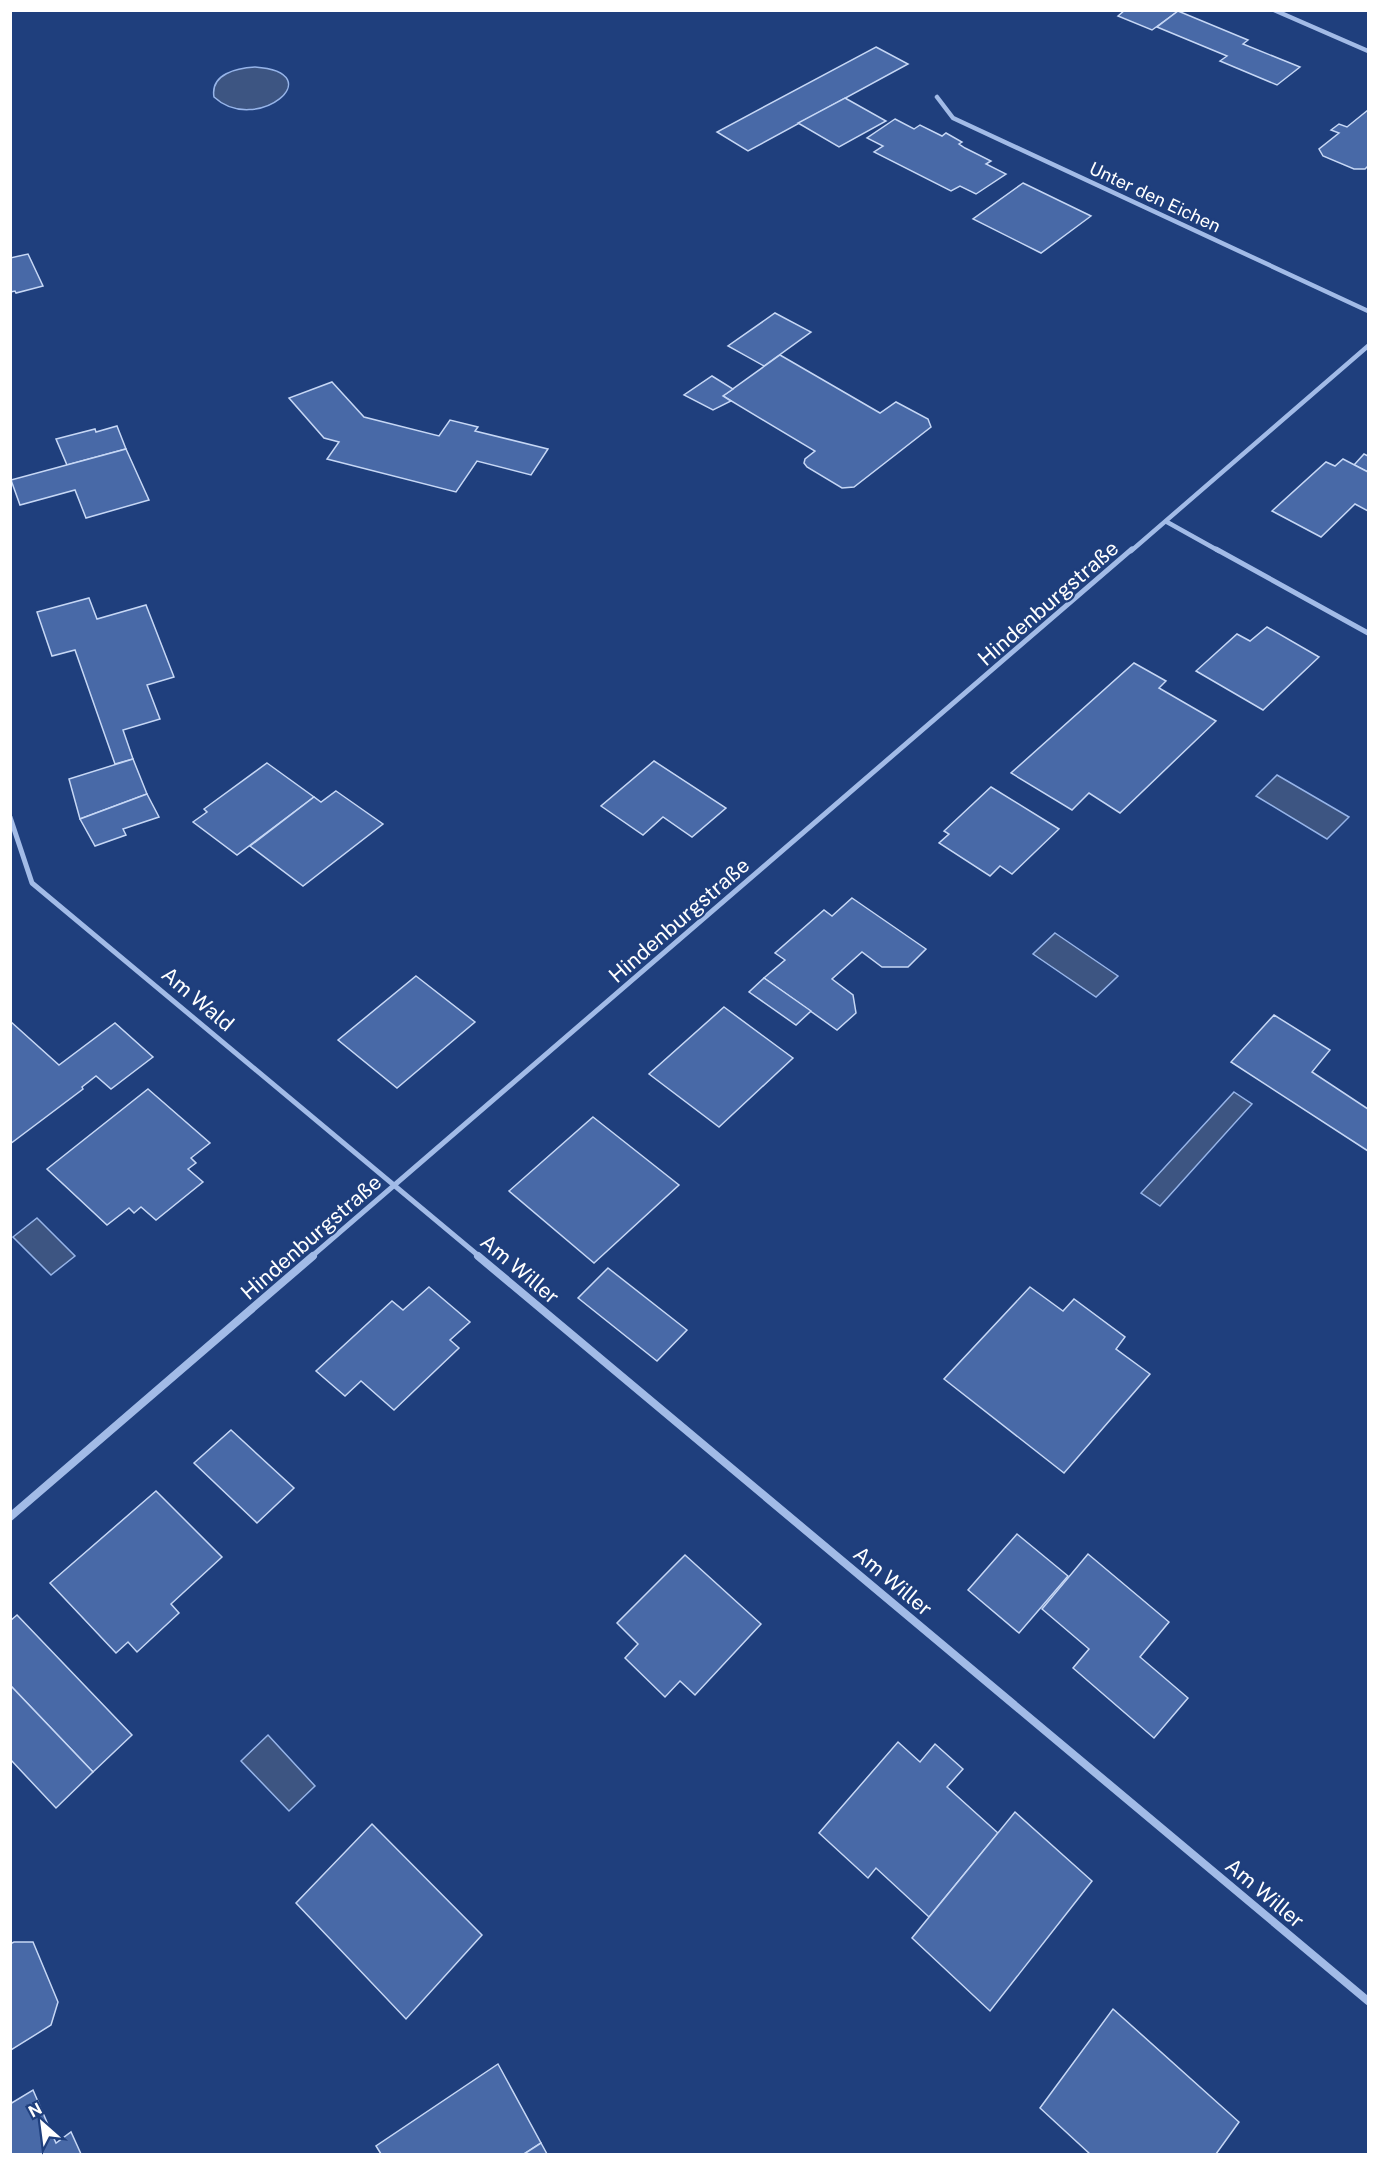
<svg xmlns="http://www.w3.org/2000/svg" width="1379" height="2165" font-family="'Public Sans',sans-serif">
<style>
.water{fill:#3d5582;stroke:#96b4e9;stroke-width:1.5}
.building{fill:#4869a7;stroke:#c6d7f5;stroke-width:1.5}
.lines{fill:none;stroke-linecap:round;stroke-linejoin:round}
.minor-far2{stroke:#a2bbe7;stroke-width:4.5}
.minor-far1{stroke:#a2bbe7;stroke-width:5}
.minor{stroke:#a2bbe7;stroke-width:8}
.labels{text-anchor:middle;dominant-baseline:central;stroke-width:4.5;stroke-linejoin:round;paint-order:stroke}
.far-street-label{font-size:18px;fill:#fff;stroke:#1f3f7d}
.street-label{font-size:21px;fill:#fff;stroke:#1f3f7d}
</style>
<rect width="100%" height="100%" fill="#1f3f7d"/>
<g class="water">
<path d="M 255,67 C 333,73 256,136 214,97 C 210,74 237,68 255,67 Z"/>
<path d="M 1277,775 L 1349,817 L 1327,839 L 1256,796 Z"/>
<path d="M 1055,933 L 1118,976 L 1096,997 L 1033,954 Z"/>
<path d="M 1234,1092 L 1252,1104 L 1160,1206 L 1141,1193 Z"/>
<path d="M 37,1218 L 75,1256 L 51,1275 L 13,1237 Z"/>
<path d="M 268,1735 L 315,1786 L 289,1811 L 241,1761 Z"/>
</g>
<g class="building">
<path d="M 1125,10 L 1176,10 L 1178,11 L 1152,30 L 1118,16 Z"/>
<path d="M 1178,11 L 1248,40 L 1243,44 L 1300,67 L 1277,85 L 1220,61 L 1227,56 L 1157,27 Z"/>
<path d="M 876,47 L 908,64 L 748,151 L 717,132 Z"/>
<path d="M 845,98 L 886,121 L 839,147 L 798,123 Z"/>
<path d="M 1368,110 L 1368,166 L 1365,169 L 1354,169 L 1323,156 L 1319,149 L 1339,133 L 1331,130 L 1339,124 L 1347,127 Z"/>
<path d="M 895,119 L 914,129 L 920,125 L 942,136 L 946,133 L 962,142 L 959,144 L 965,148 L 991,161 L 986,164 L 1006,174 L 976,194 L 960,186 L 951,191 L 874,152 L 883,146 L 867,138 Z"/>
<path d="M 1023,183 L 1058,200 L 1091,216 L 1041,253 L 973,219 Z"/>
<path d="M 28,254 L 43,286 L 16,293 L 15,291 L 10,292 L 10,258 Z"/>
<path d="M 775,313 L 811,332 L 764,366 L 728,346 Z"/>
<path d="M 780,355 L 880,413 L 896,402 L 928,419 L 931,427 L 854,487 L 842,488 L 807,467 L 804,463 L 805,459 L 815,451 L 723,396 Z"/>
<path d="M 712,376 L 733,389 L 723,396 L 731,401 L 713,410 L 684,395 Z"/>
<path d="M 332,382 L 364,417 L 439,436 L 450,420 L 478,427 L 475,431 L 548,449 L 531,475 L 477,461 L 456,492 L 327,459 L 339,442 L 324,438 L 289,398 Z"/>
<path d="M 117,426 L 126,449 L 67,465 L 56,439 L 95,429 L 96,432 Z"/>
<path d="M 126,449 L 149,500 L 86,518 L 75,490 L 20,505 L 11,480 Z"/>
<path d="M 1364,454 L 1368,456 L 1368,472 L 1354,465 Z"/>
<path d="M 1343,459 L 1368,472 L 1368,511 L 1355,504 L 1321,537 L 1272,511 L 1326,462 L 1335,466 Z"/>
<path d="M 89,598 L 97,619 L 146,605 L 174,677 L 147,685 L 160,719 L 123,730 L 133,759 L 115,764 L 75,650 L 52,656 L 37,612 Z"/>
<path d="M 1267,627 L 1319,657 L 1263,710 L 1196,671 L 1237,634 L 1250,641 Z"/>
<path d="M 1134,663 L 1166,681 L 1159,688 L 1216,721 L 1120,813 L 1089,793 L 1072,810 L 1011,773 Z"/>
<path d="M 133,759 L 147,794 L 80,819 L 69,779 Z"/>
<path d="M 654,761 L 726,808 L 692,837 L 663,817 L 643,835 L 601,806 Z"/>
<path d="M 267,763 L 314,797 L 237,855 L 193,822 L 207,812 L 204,809 Z"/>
<path d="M 991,787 L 1059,829 L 1012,874 L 1000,866 L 990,876 L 939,843 L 949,834 L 944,831 Z"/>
<path d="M 336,791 L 383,824 L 303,886 L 250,846 L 314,797 L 321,802 Z"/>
<path d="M 147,794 L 159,817 L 123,829 L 126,835 L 95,846 L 80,819 Z"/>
<path d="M 852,898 L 926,949 L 908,967 L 882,967 L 862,952 L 832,979 L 853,995 L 856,1013 L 837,1030 L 764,978 L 785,960 L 775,953 L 824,910 L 832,916 Z"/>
<path d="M 416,976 L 475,1022 L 397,1088 L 338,1040 Z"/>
<path d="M 764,978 L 811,1011 L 796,1025 L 749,992 Z"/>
<path d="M 724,1007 L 793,1058 L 719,1127 L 649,1074 Z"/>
<path d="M 1274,1015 L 1330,1050 L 1312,1072 L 1368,1109 L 1368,1151 L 1231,1062 Z"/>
<path d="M 10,1021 L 59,1065 L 115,1023 L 153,1057 L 111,1089 L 96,1076 L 82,1087 L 83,1089 L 10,1144 Z"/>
<path d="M 148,1089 L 210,1143 L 191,1158 L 196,1163 L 188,1169 L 203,1182 L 156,1220 L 141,1207 L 134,1213 L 129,1208 L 107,1225 L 47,1169 Z"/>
<path d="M 593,1117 L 679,1185 L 594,1263 L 509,1191 Z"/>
<path d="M 608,1268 L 687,1330 L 657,1361 L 578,1298 Z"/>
<path d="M 429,1287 L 470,1322 L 450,1340 L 459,1348 L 394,1410 L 361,1381 L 345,1396 L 316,1371 L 392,1301 L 403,1310 Z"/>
<path d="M 1030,1287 L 1063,1311 L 1074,1299 L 1125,1337 L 1116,1349 L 1150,1374 L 1064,1473 L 944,1379 Z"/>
<path d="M 231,1430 L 294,1488 L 257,1523 L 194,1463 Z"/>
<path d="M 156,1491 L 222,1557 L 171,1604 L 179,1613 L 137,1652 L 128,1642 L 116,1653 L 50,1583 Z"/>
<path d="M 1017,1534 L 1068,1576 L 1019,1633 L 968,1590 Z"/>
<path d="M 1088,1554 L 1169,1622 L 1140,1657 L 1188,1698 L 1154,1738 L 1073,1668 L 1089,1649 L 1042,1609 Z"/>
<path d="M 685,1555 L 761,1624 L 695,1695 L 680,1681 L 665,1697 L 625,1658 L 638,1644 L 617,1623 Z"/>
<path d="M 17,1615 L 132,1735 L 93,1772 L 10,1685 L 10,1621 Z"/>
<path d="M 10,1685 L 93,1772 L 56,1808 L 10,1759 Z"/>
<path d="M 898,1742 L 920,1762 L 935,1744 L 963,1769 L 947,1787 L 998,1833 L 929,1917 L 876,1868 L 868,1878 L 819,1833 Z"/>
<path d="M 1015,1812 L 1092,1881 L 990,2011 L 912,1938 Z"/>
<path d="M 372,1824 L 482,1935 L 406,2019 L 296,1903 Z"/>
<path d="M 14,1942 L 33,1942 L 58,2002 L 51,2025 L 11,2050 L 10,1944 Z"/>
<path d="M 1113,2009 L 1239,2122 L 1216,2154 L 1090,2154 L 1040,2108 Z"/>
<path d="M 498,2064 L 541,2143 L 524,2154 L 381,2154 L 376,2146 Z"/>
<path d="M 33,2090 L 56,2143 L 71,2132 L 81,2154 L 10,2154 L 10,2104 Z"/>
<path d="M 541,2143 L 547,2154 L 524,2154 Z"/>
</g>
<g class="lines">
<g class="minor-far2">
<path d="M 1274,10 L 1368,51"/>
<path d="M 937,97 L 953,118 L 1368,311"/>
<path d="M 1167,522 L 1219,551"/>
<path d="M 1131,551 L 1368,346"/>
</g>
<g class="minor-far1">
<path d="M 1216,549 L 1368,633"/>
<path d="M 10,817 L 32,883 L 480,1257"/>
<path d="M 311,1257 L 1132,549"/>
</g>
<g class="minor">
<path d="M 478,1256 L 1368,2001"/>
<path d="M 10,1517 L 313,1256"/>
</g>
</g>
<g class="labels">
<g class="far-street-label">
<text transform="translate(1155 197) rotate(25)">Unter den Eichen</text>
</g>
<g class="street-label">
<text transform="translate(1048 603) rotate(-41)">Hindenburgstraße</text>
<text transform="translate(679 920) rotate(-41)">Hindenburgstraße</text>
<text transform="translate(198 999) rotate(40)">Am Wald</text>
<text transform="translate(311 1237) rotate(-41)">Hindenburgstraße</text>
<text transform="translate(520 1269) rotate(40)">Am Willer</text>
<text transform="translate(893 1581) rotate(40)">Am Willer</text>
<text transform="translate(1265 1893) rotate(40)">Am Willer</text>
</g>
</g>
<rect width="1379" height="2165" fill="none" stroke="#ffffff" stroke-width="24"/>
<g transform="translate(42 2123) rotate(332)" stroke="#1f3f7d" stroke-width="4.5" paint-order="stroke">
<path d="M0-4.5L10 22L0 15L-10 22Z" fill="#ffffff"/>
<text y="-9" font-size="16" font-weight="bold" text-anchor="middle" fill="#ffffff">N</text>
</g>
</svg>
